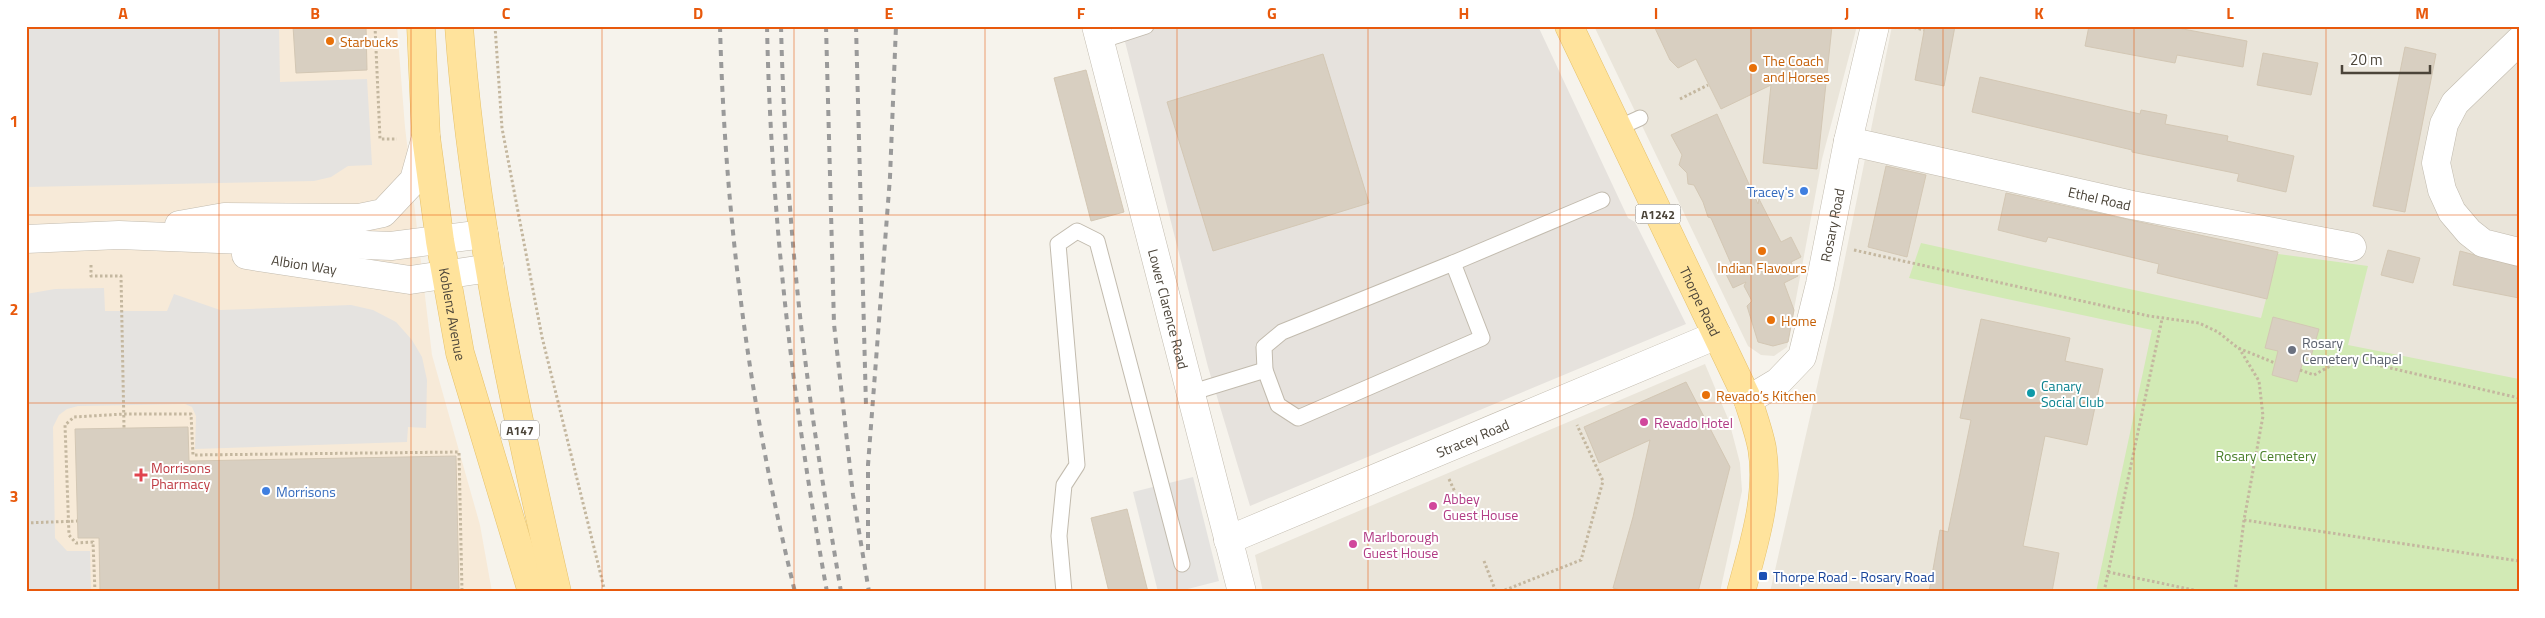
<svg xmlns="http://www.w3.org/2000/svg" width="2545" height="618" font-family="'Titillium Web',sans-serif">
<style>
.residential{fill:#eae5da}
.commercial{fill:#f7ead8}
.industrial{fill:#e6e2dd}
.green{fill:#d2eab5}
.parking{fill:#e5e3e0}
.building{fill:#d8cfc1;stroke:#d3c7b4}
.lines{fill:none;stroke-linecap:round;stroke-linejoin:round}
.service-casing{stroke:#c2bbae;stroke-width:17}
.minor-casing{stroke:#c2bbae;stroke-width:29}
.tertiary-casing{stroke:#c2bbae;stroke-width:29}
.primary-casing{stroke:#e6c16a;stroke-width:29}
.path{stroke:#c4b79f;stroke-width:3;stroke-dasharray:2.5 2.5;stroke-linecap:butt}
.service{stroke:#fff;stroke-width:15}
.minor{stroke:#fff;stroke-width:28}
.tertiary{stroke:#fff;stroke-width:28}
.primary{stroke:#ffe39c;stroke-width:28}
.rail{stroke:#9a9a9a;stroke-width:4;stroke-dasharray:6 6;stroke-linecap:butt}
.grid{fill:none;stroke:#e8590c;stroke-width:1;stroke-opacity:0.55}
.food-dot{fill:#e8710a;stroke:#fff;stroke-width:2}
.shop-dot{fill:#3f7fe0;stroke:#fff;stroke-width:2}
.worship-dot{fill:#6b7280;stroke:#fff;stroke-width:2}
.culture-dot{fill:#0f9aa8;stroke:#fff;stroke-width:2}
.hotel-dot{fill:#d1479c;stroke:#fff;stroke-width:2}
.health-dot{fill:#e0444e;stroke:#fff;stroke-width:2}
.transit-dot{fill:#1a4fb4;stroke:#fff;stroke-width:2}
.labels{text-anchor:middle;dominant-baseline:central;stroke-width:4;stroke-linejoin:round;paint-order:stroke}
.shield{fill:#fff;stroke:#817c74;stroke-width:1}
.shield-label{font-size:12px;font-weight:bold;fill:#4b4439}
.food-label{font-size:14px;fill:#c56008;stroke:#fff;text-anchor:start}
.shop-label{font-size:14px;fill:#366cbe;stroke:#fff;text-anchor:end}
.street-label{font-size:14px;fill:#4b4439;stroke:#fff}
.worship-label{font-size:14px;fill:#5b616d;stroke:#fff;text-anchor:start}
.culture-label{font-size:14px;fill:#0d838f;stroke:#fff;text-anchor:start}
.hotel-label{font-size:14px;fill:#b23c85;stroke:#fff;text-anchor:start}
.park-label{font-size:14px;fill:#4a7f2a;stroke:#fff}
.health-label{font-size:14px;fill:#be3a42;stroke:#fff;text-anchor:start}
.transit-label{font-size:14px;fill:#164399;stroke:#fff;text-anchor:start}
.neatline{fill:none;stroke:#e8590c;stroke-width:2}
.grid-label{font-size:16px;text-anchor:middle;font-weight:bold;fill:#e8590c}
</style>
<rect width="100%" height="100%" fill="#f6f3ec"/>
<g class="residential">
<path d="M 1594,26 L 1857,26 L 1822,159 L 1787,347 L 1774,356 L 1761,355 L 1748,346 Z"/>
<path d="M 1892,26 L 2519,26 L 2519,592 L 1770,592 L 1834,312 Z"/>
<path d="M 1705,364 L 1729,421 L 1740,463 L 1742,491 L 1720,592 L 1263,592 L 1255,555 Z"/>
</g>
<path class="commercial" d="M 26,26 L 397,26 L 405,127 L 432,355 L 480,525 L 492,592 L 26,592 Z"/>
<path class="industrial" d="M 1121,26 L 1538,26 L 1628,218 L 1635,222 L 1686,324 L 1250,506 L 1208,367 Z"/>
<path class="green" d="M 1921,243 L 2261,318 L 2278,254 L 2368,266 L 2348,345 L 2519,379 L 2519,592 L 2096,592 L 2152,330 L 1909,278 Z"/>
<g class="parking">
<path d="M 26,26 L 279,26 L 280,82 L 367,79 L 372,165 L 348,166 L 331,177 L 314,181 L 26,187 Z"/>
<path d="M 104,288 L 105,311 L 167,311 L 174,294 L 220,310 L 351,305 L 373,310 L 396,322 L 412,340 L 422,357 L 427,380 L 426,428 L 408,427 L 407,442 L 195,449 L 196,416 L 192,407 L 185,404 L 78,406 L 67,409 L 59,415 L 53,427 L 55,538 L 67,551 L 90,551 L 91,592 L 26,592 L 26,294 L 55,289 Z"/>
<path d="M 1193,477 L 1219,581 L 1176,592 L 1158,592 L 1133,492 Z"/>
</g>
<g class="building">
<path d="M 293,26 L 366,26 L 367,70 L 296,73 Z"/>
<path d="M 1654,26 L 1832,26 L 1817,169 L 1763,163 L 1771,85 L 1721,109 L 1696,59 L 1678,68 L 1670,60 Z"/>
<path d="M 1925,26 L 1955,26 L 1944,86 L 1915,80 Z"/>
<path d="M 2089,26 L 2167,26 L 2247,41 L 2243,67 L 2177,55 L 2175,63 L 2085,46 Z"/>
<path d="M 2405,47 L 2436,54 L 2405,212 L 2373,206 Z"/>
<path d="M 2263,53 L 2318,63 L 2311,95 L 2257,85 Z"/>
<path d="M 1323,54 L 1369,203 L 1213,251 L 1167,102 Z"/>
<path d="M 1086,70 L 1124,212 L 1091,221 L 1054,78 Z"/>
<path d="M 1980,77 L 2140,114 L 2141,110 L 2167,115 L 2165,124 L 2228,136 L 2227,141 L 2294,156 L 2286,192 L 2237,181 L 2239,174 L 2132,152 L 2132,150 L 1972,112 Z"/>
<path d="M 1717,114 L 1758,204 L 1759,199 L 1781,242 L 1791,237 L 1801,257 L 1791,262 L 1798,276 L 1784,283 L 1794,310 L 1788,342 L 1773,346 L 1758,342 L 1747,306 L 1752,301 L 1744,286 L 1746,282 L 1733,288 L 1724,270 L 1732,266 L 1711,218 L 1708,217 L 1703,202 L 1694,185 L 1688,184 L 1687,173 L 1679,165 L 1682,155 L 1671,135 Z"/>
<path d="M 1886,166 L 1926,175 L 1907,257 L 1868,247 Z"/>
<path d="M 2006,193 L 2278,252 L 2267,299 L 2157,273 L 2159,264 L 2048,237 L 2046,242 L 1998,230 Z"/>
<path d="M 2388,250 L 2420,258 L 2413,283 L 2381,275 Z"/>
<path d="M 2460,251 L 2519,267 L 2519,298 L 2453,285 Z"/>
<path d="M 2273,317 L 2319,329 L 2310,360 L 2304,358 L 2297,382 L 2272,375 L 2278,351 L 2265,348 Z"/>
<path d="M 1981,319 L 2070,338 L 2065,361 L 2103,369 L 2087,445 L 2045,436 L 2023,546 L 2059,553 L 2052,592 L 1929,592 L 1940,530 L 1948,532 L 1971,420 L 1960,418 Z"/>
<path d="M 1686,382 L 1730,467 L 1698,592 L 1628,592 L 1613,588 L 1633,517 L 1650,440 L 1599,463 L 1584,427 Z"/>
<path d="M 188,427 L 189,461 L 456,456 L 459,592 L 100,592 L 99,538 L 78,538 L 75,429 Z"/>
<path d="M 1127,509 L 1148,592 L 1109,592 L 1091,518 Z"/>
</g>
<g class="lines">
<g class="service-casing">
<g id="service">
<path d="M 1100,41 L 1146,26"/>
<path d="M 1618,128 L 1640,118"/>
<path d="M 1453,263 L 1482,338 L 1298,418 L 1278,405 L 1265,370 L 1264,347 L 1282,332 Z"/>
<path d="M 1453,263 L 1602,200"/>
<path d="M 1190,393 L 1265,370"/>
<path d="M 1064,592 L 1059,536 L 1064,485 L 1077,465 L 1058,244 L 1077,231 L 1097,241 L 1182,564"/>
</g>
</g>
<g class="minor-casing">
<g id="minor">
<path id="s1" d="M 1096,26 L 1242,592"/>
<path d="M 2519,41 L 2455,103 L 2444,124 L 2436,163 L 2442,190 L 2452,212 L 2469,232 L 2483,243 L 2519,252"/>
<path id="s2" d="M 1848,141 L 2132,205 L 2352,247"/>
<path d="M 179,225 L 224,217 L 359,218 L 383,213 L 414,180 L 426,137"/>
<path d="M 26,239 L 119,235 L 391,246 L 484,234"/>
<path id="s3" d="M 246,255 L 410,280 L 490,268"/>
<path id="s4" d="M 1228,540 L 1717,335"/>
</g>
</g>
<g class="tertiary-casing">
<g id="tertiary">
<path id="s5" d="M 1748,400 L 1778,382 L 1802,357 L 1820,284 L 1848,141 L 1875,26"/>
</g>
</g>
<g class="primary-casing">
<g id="primary">
<path id="s6" d="M 421,26 L 426,137 L 440,241 L 460,353 L 532,592"/>
<path d="M 459,26 C 473,217 514,405 557,592"/>
<path id="s7" d="M 1569,26 L 1748,400 C 1753,416 1759,432 1762,448 C 1770,497 1753,546 1741,592"/>
</g>
</g>
<g class="path">
<path d="M 375,26 L 380,139 L 397,139"/>
<path d="M 495,26 L 502,128 L 542,337 L 605,592"/>
<path d="M 1909,26 L 1924,30"/>
<path d="M 1680,99 L 1708,85"/>
<path d="M 1854,250 L 2149,316 L 2199,323 L 2218,332 L 2238,348 L 2275,363"/>
<path d="M 91,265 L 91,276 L 121,276 L 124,428"/>
<path d="M 2300,370 L 2314,375 L 2332,365 L 2356,360 L 2519,398"/>
<path d="M 1449,479 L 1455,492"/>
<path d="M 2244,520 L 2519,561"/>
<path d="M 26,523 L 77,521"/>
<path d="M 1484,561 L 1496,592"/>
<path d="M 2108,572 L 2203,592"/>
<path d="M 95,592 L 93,542 L 76,543 L 69,535 L 65,425 L 74,417 L 124,414 L 191,414 L 193,455 L 459,452 L 462,592"/>
<path d="M 1500,592 L 1581,560 L 1603,481 L 1577,425"/>
<path d="M 2104,592 L 2162,319"/>
<path d="M 2235,592 L 2244,520 L 2263,416 L 2259,381 L 2239,348"/>
</g>
<use href="#service" class="service"/>
<use href="#minor" class="minor"/>
<use href="#tertiary" class="tertiary"/>
<use href="#primary" class="primary"/>
<g class="rail">
<path d="M 720,26 C 725,217 749,406 795,592"/>
<path d="M 767,26 C 771,217 793,404 827,592"/>
<path d="M 781,26 C 784,143 792,259 807,374 C 816,447 829,519 841,592"/>
<path d="M 826,26 L 834,324 L 853,495 L 869,592"/>
<path d="M 856,26 L 866,406"/>
<path d="M 868,550 L 868,465 L 890,177 L 896,26"/>
</g>
</g>
<path class="grid" d="M 219,26 L 219,592M 411,26 L 411,592M 602,26 L 602,592M 794,26 L 794,592M 985,26 L 985,592M 1177,26 L 1177,592M 1368,26 L 1368,592M 1560,26 L 1560,592M 1751,26 L 1751,592M 1943,26 L 1943,592M 2134,26 L 2134,592M 2326,26 L 2326,592M 26,215 L 2519,215M 26,403 L 2519,403"/>
<g class="food-dot">
<circle cx="330" cy="41" r="5"/>
<circle cx="1753" cy="68" r="5"/>
<circle cx="1762" cy="251" r="5"/>
<circle cx="1771" cy="320" r="5"/>
<circle cx="1706" cy="395" r="5"/>
</g>
<g class="shop-dot">
<circle cx="1804" cy="191" r="5"/>
<circle cx="266" cy="491" r="5"/>
</g>
<circle class="worship-dot" cx="2292" cy="350" r="5"/>
<circle class="culture-dot" cx="2031" cy="393" r="5"/>
<g class="hotel-dot">
<circle cx="1644" cy="422" r="5"/>
<circle cx="1433" cy="506" r="5"/>
<circle cx="1353" cy="544" r="5"/>
</g>
<path class="health-dot" d="M138.5 467.5h5v5h5v5h-5v5h-5v-5h-5v-5h5z"/>
<rect class="transit-dot" x="1758" y="571" width="10" height="10" rx="2.5"/>
<g class="labels">
<g class="shield">
<rect x="1635.5" y="204.5" width="45" height="19" rx="4"/>
<rect x="501" y="420.5" width="38" height="19" rx="4"/>
</g>
<g class="shield-label">
<text x="1658" y="214">A1242</text>
<text x="520" y="430">A147</text>
</g>
<g class="food-label">
<text x="340" y="41">Starbucks</text>
<text x="1763" y="60">The Coach<tspan x="1763" dy="16">and Horses</tspan></text>
<text x="1762" y="267" text-anchor="middle">Indian Flavours</text>
<text x="1781" y="320">Home</text>
<text x="1716" y="395">Revado’s Kitchen</text>
</g>
<g class="shop-label">
<text x="1794" y="191">Tracey's</text>
<text x="276" y="491" text-anchor="start">Morrisons</text>
</g>
<g class="street-label">
<text stroke="none"><textPath href="#s2" startOffset="258">Ethel Road</textPath></text>
<text stroke="none"><textPath href="#s5" startOffset="205">Rosary Road</textPath></text>
<text stroke="none"><textPath href="#s3" startOffset="59">Albion Way</textPath></text>
<text stroke="none"><textPath href="#s7" startOffset="305">Thorpe Road</textPath></text>
<text stroke="none"><textPath href="#s1" startOffset="292">Lower Clarence Road</textPath></text>
<text stroke="none"><textPath href="#s6" startOffset="290">Koblenz Avenue</textPath></text>
<text stroke="none"><textPath href="#s4" startOffset="265">Stracey Road</textPath></text>
</g>
<g class="worship-label">
<text x="2302" y="342">Rosary<tspan x="2302" dy="16">Cemetery Chapel</tspan></text>
</g>
<g class="culture-label">
<text x="2041" y="385">Canary<tspan x="2041" dy="16">Social Club</tspan></text>
</g>
<g class="hotel-label">
<text x="1654" y="422">Revado Hotel</text>
<text x="1443" y="498">Abbey<tspan x="1443" dy="16">Guest House</tspan></text>
<text x="1363" y="536">Marlborough<tspan x="1363" dy="16">Guest House</tspan></text>
</g>
<g class="park-label">
<text x="2266" y="455">Rosary Cemetery</text>
</g>
<g class="health-label">
<text x="151" y="467">Morrisons<tspan x="151" dy="16">Pharmacy</tspan></text>
</g>
<g class="transit-label">
<text x="1773" y="576">Thorpe Road - Rosary Road</text>
</g>
</g>
<rect width="2545" height="618" fill="none" stroke="#ffffff" stroke-width="55"/>
<path d="M2342 65v8h88v-8" fill="none" stroke="#4b4439" stroke-width="2.5"/>
<text x="2350" y="65" font-size="15" fill="#4b4439" stroke="#ffffff" stroke-width="4" paint-order="stroke">20 m</text>
<rect x="28" y="28" width="2490" height="562" class="neatline"/>
<g class="grid-label">
<text x="123" y="19">A</text>
<text x="315" y="19">B</text>
<text x="506" y="19">C</text>
<text x="698" y="19">D</text>
<text x="889" y="19">E</text>
<text x="1081" y="19">F</text>
<text x="1272" y="19">G</text>
<text x="1464" y="19">H</text>
<text x="1656" y="19">I</text>
<text x="1847" y="19">J</text>
<text x="2039" y="19">K</text>
<text x="2230" y="19">L</text>
<text x="2422" y="19">M</text>
<text x="14" y="127">1</text>
<text x="14" y="315">2</text>
<text x="14" y="502">3</text>
</g>
</svg>
